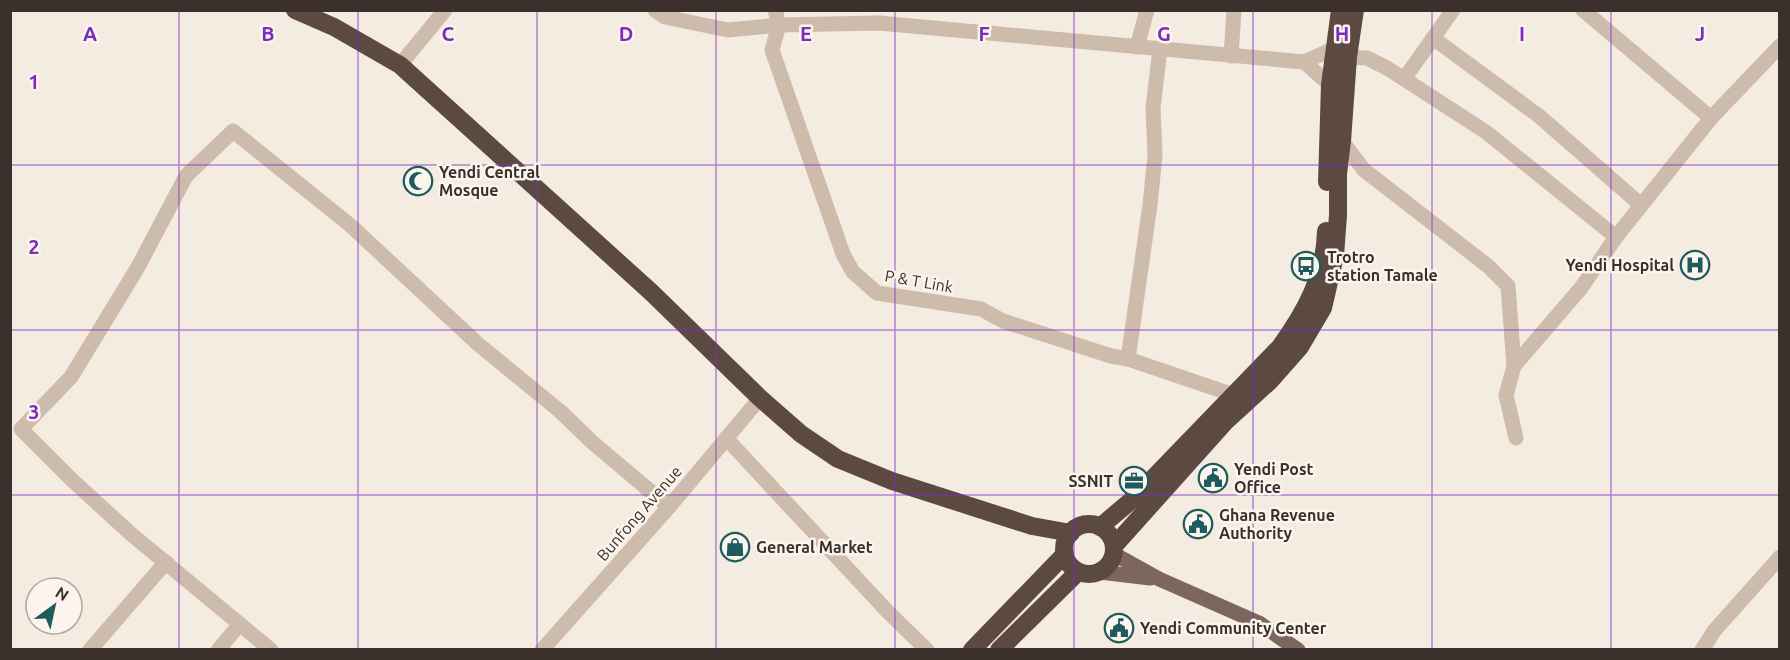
<svg xmlns="http://www.w3.org/2000/svg" width="1790" height="660" font-family="Ubuntu,sans-serif">
<style>
.lines{fill:none;stroke-linecap:round;stroke-linejoin:round}
.minor{stroke:#cdbbac;stroke-width:15}
.major{stroke:#7d675c;stroke-width:15}
.highway{stroke:#5c4a42;stroke-width:18}
.grid{fill:none;stroke:#7b2cbf;stroke-width:1.5;stroke-opacity:0.55}
.labels{text-anchor:middle;dominant-baseline:central;stroke-width:5;stroke-linejoin:round;paint-order:stroke}
.poi-label{font-size:16px;font-weight:bold;fill:#3b302b;stroke:#fbf5ee;text-anchor:start}
.street-label{font-size:16px;fill:#3b302b;stroke:#fbf5ee}
.grid-label{font-size:20px;text-anchor:middle;font-weight:bold;fill:#7b2cbf;stroke:#fbf5ee;stroke-width:5;stroke-linejoin:round;paint-order:stroke}
</style>
<rect width="100%" height="100%" fill="#f4ebe1"/>
<g class="lines">
<g class="minor">
<path d="M 655,10 L 665,17 L 728,30 L 779,25 L 879,23 L 1304,62 L 1333,49"/>
<path d="M 775,10 L 779,25 L 772,50 L 843,254 L 853,272 L 877,293 L 981,309 L 1003,321 L 1111,356 L 1128,359 L 1234,395"/>
<path d="M 1583,10 L 1711,118"/>
<path d="M 1433,38 L 1539,116 L 1641,205"/>
<path d="M 1137,47 L 1147,10"/>
<path d="M 1231,56 L 1234,10"/>
<path d="M 1348,57 L 1367,58 L 1387,68 L 1486,132 L 1616,237"/>
<path d="M 1304,62 L 1330,85"/>
<path d="M 400,65 L 445,10"/>
<path d="M 1404,79 L 1453,10"/>
<path d="M 1342,141 L 1364,170 L 1488,266 L 1508,286 L 1514,366"/>
<path d="M 1128,359 L 1150,205 L 1155,155 L 1153,108 L 1160,49"/>
<path d="M 726,438 L 888,612 L 927,650"/>
<path d="M 1516,438 L 1506,395 L 1514,366 L 1581,288 L 1616,237 L 1711,118 L 1780,46"/>
<path d="M 90,650 L 166,562"/>
<path d="M 218,650 L 240,624"/>
<path d="M 271,650 L 131,534 L 72,480 L 21,429 L 71,377 L 138,267 L 186,176 L 233,131 L 350,225 L 478,344 L 561,412 L 592,442 L 669,507"/>
<path d="M 542,650 L 669,507 L 760,398"/>
<path d="M 1702,650 L 1714,631 L 1780,557"/>
</g>
<g class="major">
<path d="M 1114,554 L 1159,579 L 1259,623 L 1298,650"/>
<path d="M 1100,572 L 1150,578"/>
</g>
<g class="highway">
<path d="M 295,10 L 334,27 L 400,65 L 651,292 L 760,398 L 801,434 L 838,459 L 892,481 L 1032,526 L 1071,533"/>
<path d="M 1327,182 L 1330,85 L 1340,10"/>
<circle cx="1089" cy="549" r="25"/>
<path d="M 1100,527 L 1133,499 L 1280,347 C 1306,311 1325,276 1326,231"/>
<path d="M 1114,546 L 1226,421 L 1270,381 L 1300,347 L 1323,308 L 1335,256 L 1338,215 L 1338,174 L 1342,141 L 1348,57 L 1355,10"/>
<path d="M 972,650 L 1065,554"/>
<path d="M 999,650 L 1078,572"/>
</g>
</g>
<path class="grid" d="M 179,10 L 179,650M 358,10 L 358,650M 537,10 L 537,650M 716,10 L 716,650M 895,10 L 895,650M 1074,10 L 1074,650M 1253,10 L 1253,650M 1432,10 L 1432,650M 1611,10 L 1611,650M 10,165 L 1780,165M 10,330 L 1780,330M 10,495 L 1780,495"/>
<defs>
<g id="mosque-ring" transform="scale(1.5)"><circle r="9.5" fill="#fbf5ee" stroke="#1f5a5e" stroke-width="1.5"/><path d="M3.5-4.9A6 6 0 1 0 3.5 4.9A5 5 0 1 1 3.5-4.9Z" fill="#1f5a5e"/></g>
<g id="hospital-ring" transform="scale(1.5)"><circle r="9.5" fill="#fbf5ee" stroke="#1f5a5e" stroke-width="1.5"/><path d="M-5-5h3v3.5h4V-5h3V5h-3V1.5h-4V5h-3Z" fill="#1f5a5e"/></g>
<g id="bus-ring" transform="scale(1.5)"><circle r="9.5" fill="#fbf5ee" stroke="#1f5a5e" stroke-width="1.5"/><path d="M-5-6H5V4H4V6H2V4H-2V6H-4V4H-5ZM-3.5-4V0h7V-4ZM-3.5 1.2v1.5H-2V1.2ZM2 1.2v1.5H3.5V1.2Z" fill="#1f5a5e"/></g>
<g id="civic-ring" transform="scale(1.5)"><circle r="9.5" fill="#fbf5ee" stroke="#1f5a5e" stroke-width="1.5"/><path d="M-.6-6.5H3V-4.5H.6V-3L4-1V1h2V6H-6V1h2V-1L-.6-3ZM-1.2 2.5V6h2.4V2.5Z" fill="#1f5a5e"/></g>
<g id="office-ring" transform="scale(1.5)"><circle r="9.5" fill="#fbf5ee" stroke="#1f5a5e" stroke-width="1.5"/><path d="M-6-3h4V-5.5h4V-3h4V5H-6ZM-1-4.5V-3h2v-1.5ZM-6 0V1H6V0Z" fill="#1f5a5e"/></g>
<g id="shop-ring" transform="scale(1.5)"><circle r="9.5" fill="#fbf5ee" stroke="#1f5a5e" stroke-width="1.5"/><path d="M-5-2.5h2.3a2.7 3.5 0 0 1 5.4 0H5L5.5 6h-11ZM-1.5-2.5h3a1.5 2.3 0 0 0-3 0Z" fill="#1f5a5e"/></g>
</defs>
<g fill-rule="evenodd">
<use href="#mosque-ring" x="418" y="181"/>
<use href="#hospital-ring" x="1695" y="265"/>
<use href="#bus-ring" x="1306" y="266"/>
<use href="#civic-ring" x="1213" y="478"/>
<use href="#office-ring" x="1134" y="481"/>
<use href="#civic-ring" x="1198" y="524"/>
<use href="#shop-ring" x="735" y="547"/>
<use href="#civic-ring" x="1119" y="628"/>
</g>
<g class="labels">
<g class="poi-label">
<text x="439" y="172">Yendi Central<tspan x="439" dy="18">Mosque</tspan></text>
<text x="1327" y="257">Trotro<tspan x="1327" dy="18">station Tamale</tspan></text>
<text x="1674" y="265" text-anchor="end">Yendi Hospital</text>
<text x="1234" y="469">Yendi Post<tspan x="1234" dy="18">Office</tspan></text>
<text x="1113" y="481" text-anchor="end">SSNIT</text>
<text x="1219" y="515">Ghana Revenue<tspan x="1219" dy="18">Authority</tspan></text>
<text x="756" y="547">General Market</text>
<text x="1140" y="628">Yendi Community Center</text>
</g>
<g class="street-label">
<text transform="translate(919 281) rotate(10)">P &amp; T Link</text>
<text transform="translate(639 513) rotate(-49)">Bunfong Avenue</text>
</g>
</g>
<g class="grid-label">
<text x="90" y="41">A</text>
<text x="268" y="41">B</text>
<text x="448" y="41">C</text>
<text x="626" y="41">D</text>
<text x="806" y="41">E</text>
<text x="984" y="41">F</text>
<text x="1164" y="41">G</text>
<text x="1342" y="41">H</text>
<text x="1522" y="41">I</text>
<text x="1700" y="41">J</text>
<text x="34" y="89">1</text>
<text x="34" y="254">2</text>
<text x="34" y="419">3</text>
</g>
<rect width="1790" height="660" fill="none" stroke="#3b302b" stroke-width="24"/>
<g transform="translate(54 606) rotate(33)"><circle r="28" fill="#fbf5ee" stroke="#aea6a0" stroke-width="1.5"/>
<path d="M0-4.5L10 22L0 15L-10 22Z" fill="#1f5a5e"/>
<text y="-9" font-size="16" font-weight="bold" text-anchor="middle" fill="#3b302b">N</text>
</g>
</svg>
